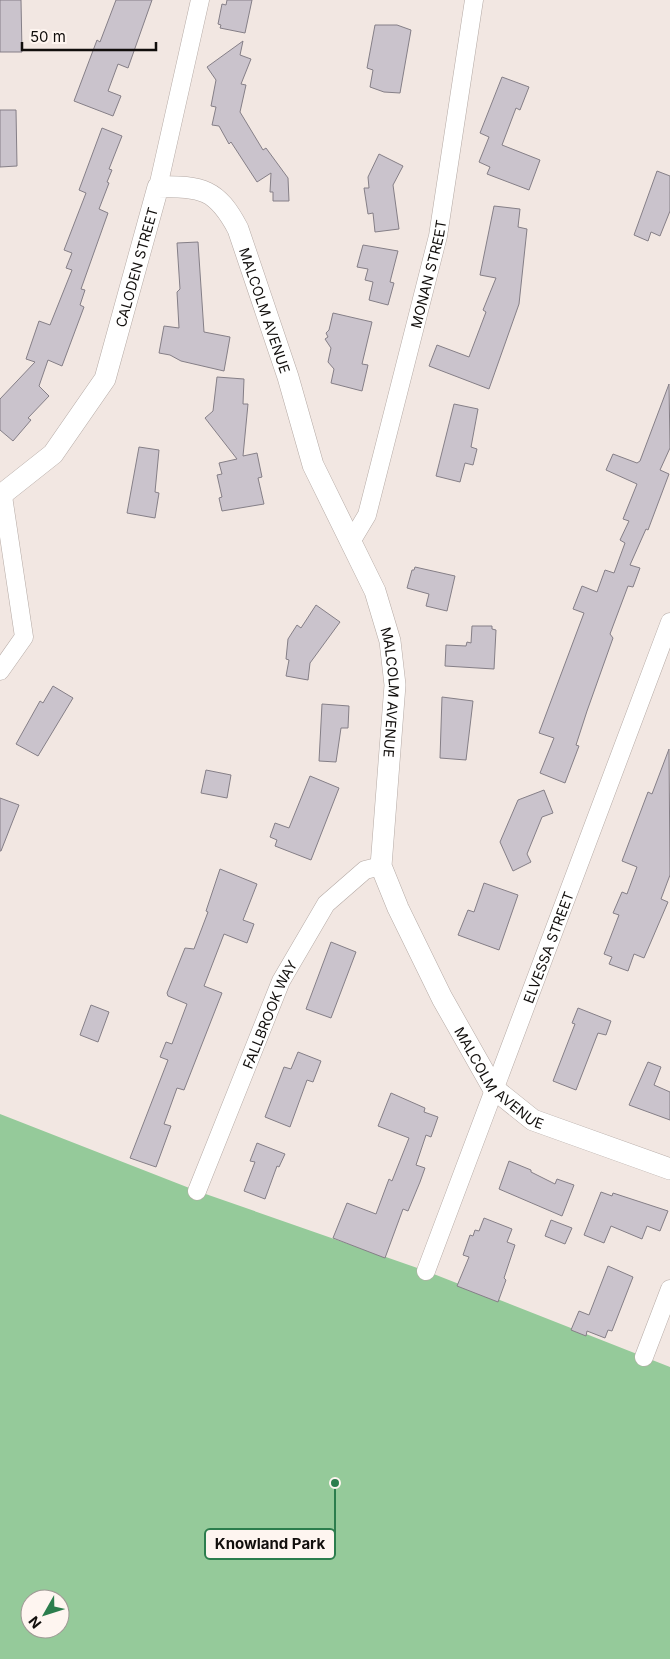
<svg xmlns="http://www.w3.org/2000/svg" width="670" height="1659" font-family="Inter,sans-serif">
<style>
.green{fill:#95ca9a;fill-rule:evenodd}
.building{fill:#cac3cc;stroke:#857f87}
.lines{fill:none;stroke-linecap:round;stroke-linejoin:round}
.minor-casing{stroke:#b5aaa5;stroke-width:19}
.tertiary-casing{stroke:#b5aaa5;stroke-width:22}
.minor{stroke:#fff;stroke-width:18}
.tertiary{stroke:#fff;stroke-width:21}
.labels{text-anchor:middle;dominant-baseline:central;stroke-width:4;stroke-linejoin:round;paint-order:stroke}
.street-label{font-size:14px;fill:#110e0c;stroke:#fef5f0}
.leader{fill:none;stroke:#2c7d4d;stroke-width:2}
.callout-dot{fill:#2c7d4d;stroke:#fef5f0;stroke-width:2}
.callout{fill:#fef5f0;stroke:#2c7d4d;stroke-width:2}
.callout-label{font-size:15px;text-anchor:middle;font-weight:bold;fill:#110e0c}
</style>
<rect width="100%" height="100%" fill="#f2e7e2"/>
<path class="green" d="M 0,1114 L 197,1191 L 426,1271 L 670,1367 L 670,1659 L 0,1659 ZM 30,1599 L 60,1599 L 60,1629 L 30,1629 Z"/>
<g class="building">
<path d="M 0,0 L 21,0 L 22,52 L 0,52 Z"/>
<path d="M 116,0 L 152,0 L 128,68 L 118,64 L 108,91 L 121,96 L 113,116 L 74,101 L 97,40 L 100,42 Z"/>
<path d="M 227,0 L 252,0 L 245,33 L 220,28 L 221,25 L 218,24 L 222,4 L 226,5 Z"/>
<path d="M 375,25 L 397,25 L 411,30 L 400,93 L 384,92 L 370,87 L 373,70 L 367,68 Z"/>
<path d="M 243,41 L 240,55 L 251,59 L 241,84 L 246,85 L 240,112 L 263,150 L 266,148 L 288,178 L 289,201 L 273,201 L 273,192 L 270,192 L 271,173 L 257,182 L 231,142 L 229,144 L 219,126 L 212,125 L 216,107 L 211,106 L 216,80 L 207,67 Z"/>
<path d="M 502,77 L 529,87 L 520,110 L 516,108 L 502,145 L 540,160 L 529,190 L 487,174 L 490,167 L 479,162 L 489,137 L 480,133 Z"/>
<path d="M 0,110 L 16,110 L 17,166 L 0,167 Z"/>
<path d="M 102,128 L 122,136 L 109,169 L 112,170 L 107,182 L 109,183 L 99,209 L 108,213 L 81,289 L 85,290 L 80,305 L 84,307 L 62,366 L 48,360 L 39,386 L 49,396 L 28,418 L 31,420 L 13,441 L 0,430 L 0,399 L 35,362 L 26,359 L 39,321 L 50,325 L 72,270 L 66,268 L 72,253 L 64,250 L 86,193 L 79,190 Z"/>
<path d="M 379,154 L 403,166 L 393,185 L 399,229 L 375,232 L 373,213 L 368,214 L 364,188 L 369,188 L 368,177 Z"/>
<path d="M 657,171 L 670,176 L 670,211 L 660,236 L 651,232 L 648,241 L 634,235 Z"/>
<path d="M 494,206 L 520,209 L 518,227 L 527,229 L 519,304 L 489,389 L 429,366 L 437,345 L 469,357 L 486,312 L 483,310 L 496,278 L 480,275 Z"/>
<path d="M 198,242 L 204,332 L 230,337 L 224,371 L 181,361 L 170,355 L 159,353 L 164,326 L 179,328 L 177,292 L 180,289 L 177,243 Z"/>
<path d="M 363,245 L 398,251 L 390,282 L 394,283 L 388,305 L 369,300 L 373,282 L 365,280 L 368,269 L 357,267 Z"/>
<path d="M 333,313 L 372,322 L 362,364 L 368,365 L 362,391 L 331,383 L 334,369 L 328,362 L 331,348 L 325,339 L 328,337 L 326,333 L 329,330 Z"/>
<path d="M 217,377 L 244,379 L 243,404 L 248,404 L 243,456 L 257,453 L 262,477 L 258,478 L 264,504 L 222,511 L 219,498 L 222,497 L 217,475 L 222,474 L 219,463 L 237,459 L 205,418 L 213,411 Z"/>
<path d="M 669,384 L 670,448 L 660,470 L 669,474 L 648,530 L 646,529 L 630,565 L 640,568 L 633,587 L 628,586 L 610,634 L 613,638 L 587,711 L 576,745 L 579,746 L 565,783 L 540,773 L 554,738 L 539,733 L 584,613 L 573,609 L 582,586 L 597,592 L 605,570 L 614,573 L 625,543 L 620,540 L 629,521 L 623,519 L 637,484 L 606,470 L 613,454 L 637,463 L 640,461 Z"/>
<path d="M 454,404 L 478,409 L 471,447 L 477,449 L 473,465 L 465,463 L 460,482 L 436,476 Z"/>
<path d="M 139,447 L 159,450 L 155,492 L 159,493 L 155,518 L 127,513 Z"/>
<path d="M 415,567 L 455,576 L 447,611 L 426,606 L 429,594 L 407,588 L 412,570 L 414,570 Z"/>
<path d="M 316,605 L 340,622 L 310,663 L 308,680 L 286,676 L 289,660 L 286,659 L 288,639 L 297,625 L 301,628 Z"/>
<path d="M 472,626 L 492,626 L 492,629 L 496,630 L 494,669 L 445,666 L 446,645 L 466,646 L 467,642 L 471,643 Z"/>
<path d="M 53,686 L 73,698 L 38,756 L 16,744 L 40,701 L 43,703 Z"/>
<path d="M 442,697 L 473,701 L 466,760 L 440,758 Z"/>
<path d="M 322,704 L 349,706 L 348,728 L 341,728 L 336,762 L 319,761 Z"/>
<path d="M 669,749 L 670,875 L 661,899 L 668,902 L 644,958 L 634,954 L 628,971 L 609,964 L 612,957 L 604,954 L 619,915 L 613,913 L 622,892 L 627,894 L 637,867 L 622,861 L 648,792 L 652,794 Z"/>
<path d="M 206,770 L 231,775 L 227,798 L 201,793 Z"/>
<path d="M 310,776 L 339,788 L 311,860 L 275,846 L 277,840 L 270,837 L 275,823 L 289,828 Z"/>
<path d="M 544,790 L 553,813 L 542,817 L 527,854 L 531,862 L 513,871 L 500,842 L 518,800 Z"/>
<path d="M 0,798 L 19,805 L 1,851 L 0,851 Z"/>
<path d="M 220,869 L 257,884 L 243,920 L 254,924 L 247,943 L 224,934 L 204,986 L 222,993 L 184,1090 L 177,1088 L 164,1124 L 171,1126 L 156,1167 L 130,1158 L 168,1060 L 160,1057 L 166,1042 L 172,1044 L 187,1004 L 168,996 L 167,993 L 185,948 L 194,949 L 208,912 L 206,911 Z"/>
<path d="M 484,883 L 518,895 L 499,950 L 458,935 L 468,910 L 474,912 Z"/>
<path d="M 331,942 L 356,952 L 331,1018 L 306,1009 Z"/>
<path d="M 91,1005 L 109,1012 L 98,1042 L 80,1035 Z"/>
<path d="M 578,1008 L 611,1021 L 606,1035 L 598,1033 L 576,1090 L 553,1081 L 575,1024 L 572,1023 Z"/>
<path d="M 298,1052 L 321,1061 L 313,1082 L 307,1080 L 290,1127 L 265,1117 L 284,1067 L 291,1069 Z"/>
<path d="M 648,1062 L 661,1067 L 654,1085 L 670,1092 L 670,1120 L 629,1105 Z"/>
<path d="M 391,1093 L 425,1108 L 424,1112 L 438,1117 L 431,1137 L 426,1135 L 416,1165 L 425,1168 L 420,1182 L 408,1211 L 403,1209 L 385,1258 L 333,1238 L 347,1203 L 376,1214 L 389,1179 L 392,1181 L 409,1138 L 378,1126 Z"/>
<path d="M 257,1143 L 285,1154 L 279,1167 L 277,1166 L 265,1199 L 244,1191 L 255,1162 L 250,1161 Z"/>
<path d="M 509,1161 L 531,1170 L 531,1172 L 555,1184 L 557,1179 L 574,1185 L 562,1216 L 499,1189 Z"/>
<path d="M 601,1192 L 612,1196 L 613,1193 L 668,1211 L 660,1231 L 647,1226 L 642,1239 L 611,1226 L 604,1243 L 584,1235 Z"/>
<path d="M 484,1218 L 512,1229 L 507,1242 L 515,1245 L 504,1278 L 506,1280 L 498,1302 L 457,1286 L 469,1257 L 463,1255 L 470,1235 L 473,1236 L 475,1230 L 479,1231 Z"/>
<path d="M 551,1220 L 572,1228 L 565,1244 L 545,1236 Z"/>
<path d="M 608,1266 L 633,1277 L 612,1331 L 608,1330 L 605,1338 L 587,1331 L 586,1336 L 571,1330 L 579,1311 L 589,1315 Z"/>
</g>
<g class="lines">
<g class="minor-casing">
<g id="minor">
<path d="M 158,187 L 200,0"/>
<path id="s1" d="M 352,540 L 367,515 L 438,236 L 474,0"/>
<path d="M 0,671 L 24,637 L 3,496"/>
<path id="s2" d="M 197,1191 L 281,981 L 326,904 L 365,870 L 381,866"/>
<path id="s3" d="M 426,1271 L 670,622"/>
<path d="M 644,1357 L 670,1289"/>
</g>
</g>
<g class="tertiary-casing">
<g id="tertiary">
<path id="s4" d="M 0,496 L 53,454 L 105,379 L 158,187 C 202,186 217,189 238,229 L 288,377 L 313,465 L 375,591 L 390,641 L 395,685 L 381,866 L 398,908 L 442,998 L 493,1088 L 533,1120 L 670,1169"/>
</g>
</g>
<use href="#minor" class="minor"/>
<use href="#tertiary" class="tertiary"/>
</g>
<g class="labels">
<g class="street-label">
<text stroke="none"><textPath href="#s4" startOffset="275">CALODEN STREET</textPath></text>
<text stroke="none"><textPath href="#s1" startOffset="278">MONAN STREET</textPath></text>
<text stroke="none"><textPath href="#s4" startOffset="542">MALCOLM AVENUE</textPath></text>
<text stroke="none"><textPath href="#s4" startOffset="948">MALCOLM AVENUE</textPath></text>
<text stroke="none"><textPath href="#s3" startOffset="346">ELVESSA STREET</textPath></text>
<text stroke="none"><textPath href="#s2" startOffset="191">FALLBROOK WAY</textPath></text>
<text stroke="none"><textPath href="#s4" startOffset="1368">MALCOLM AVENUE</textPath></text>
</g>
</g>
<path class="leader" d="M335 1483L335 1544"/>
<circle class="callout-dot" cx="335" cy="1483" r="5"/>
<rect class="callout" x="205" y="1529" width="130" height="30" rx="5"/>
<g class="callout-label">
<text x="270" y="1549">Knowland Park</text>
</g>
<g transform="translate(45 1614) rotate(231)"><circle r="24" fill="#fef5f0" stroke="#9f9995"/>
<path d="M0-4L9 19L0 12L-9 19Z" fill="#2c7d4d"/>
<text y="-8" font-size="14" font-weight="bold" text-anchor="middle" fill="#110e0c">N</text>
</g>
<path d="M22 42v8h134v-8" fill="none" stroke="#110e0c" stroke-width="2.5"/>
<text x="30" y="42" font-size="15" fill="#110e0c" stroke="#fef5f0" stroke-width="4" paint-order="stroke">50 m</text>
</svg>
